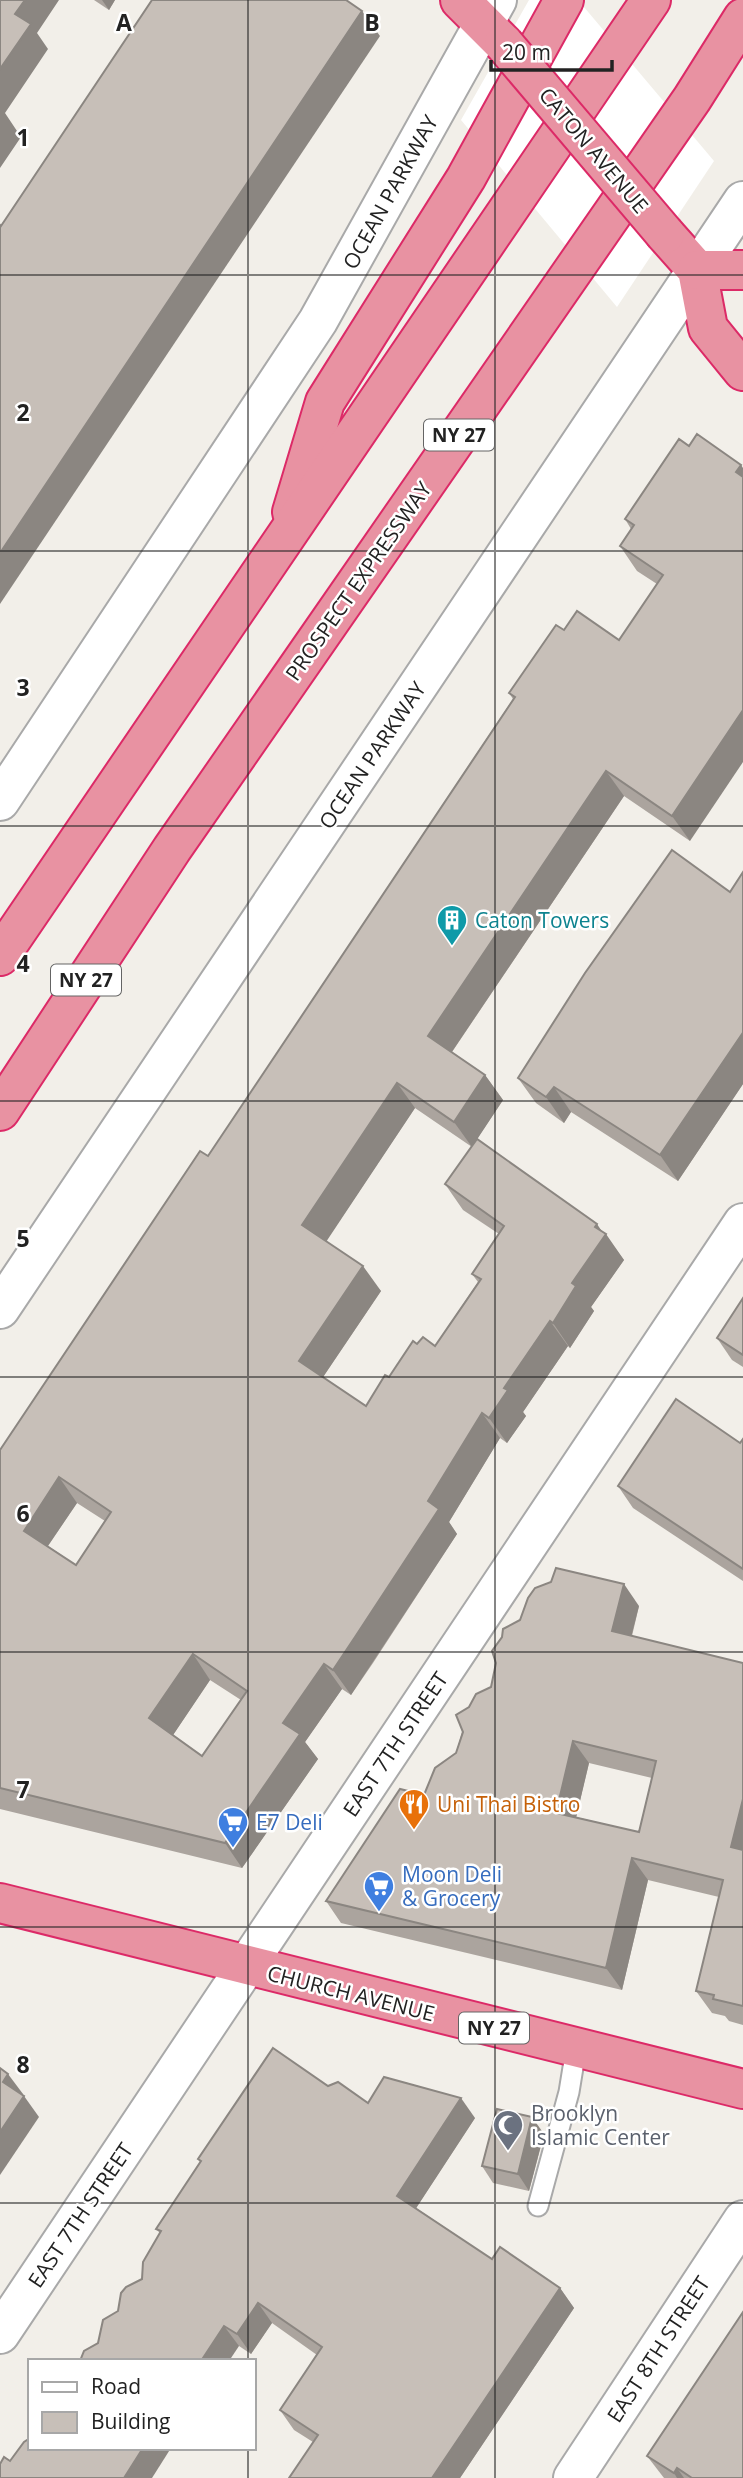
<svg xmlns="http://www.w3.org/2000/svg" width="743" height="2478" font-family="'Open Sans',sans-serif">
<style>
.pier{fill:#fff}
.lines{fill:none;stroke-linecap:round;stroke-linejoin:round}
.lane-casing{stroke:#a9a9a9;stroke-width:23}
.street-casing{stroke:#a9a9a9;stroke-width:42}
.highway-casing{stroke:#dc2a67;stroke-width:42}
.lane{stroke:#fff;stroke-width:19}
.street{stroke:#fff;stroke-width:38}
.highway{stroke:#e892a2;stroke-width:38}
.highway-bridge-casing{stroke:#dc2a67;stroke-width:42;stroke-linecap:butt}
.highway-bridge{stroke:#e892a2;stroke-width:38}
.wall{fill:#aba49e;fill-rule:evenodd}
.shaded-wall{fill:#8b8681}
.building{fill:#c7bfb8;stroke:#8b8681;stroke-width:2;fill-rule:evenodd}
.grid{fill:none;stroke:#222;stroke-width:2;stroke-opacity:0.55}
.labels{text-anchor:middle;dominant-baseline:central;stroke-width:5;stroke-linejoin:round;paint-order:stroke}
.shield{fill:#fff;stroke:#646464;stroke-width:2}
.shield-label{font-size:19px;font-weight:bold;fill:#222}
.street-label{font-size:21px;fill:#222;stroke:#fff}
.culture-label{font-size:21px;fill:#0d838f;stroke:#fff;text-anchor:start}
.food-label{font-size:21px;fill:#c56008;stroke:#fff;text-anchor:start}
.shop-label{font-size:21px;fill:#366cbe;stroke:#fff;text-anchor:start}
.worship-label{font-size:21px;fill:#5b616d;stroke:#fff;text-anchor:start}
.grid-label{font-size:23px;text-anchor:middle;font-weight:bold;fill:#222;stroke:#fff;stroke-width:5;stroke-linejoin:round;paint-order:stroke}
</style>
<rect width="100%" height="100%" fill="#f2efe9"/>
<path class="pier" d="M 529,0 L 578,0 L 714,161 L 617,307 L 461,120 Z"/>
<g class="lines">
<g class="lane-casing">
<path id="lane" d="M 538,2206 L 569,2092 L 576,2049"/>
</g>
<g class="street-casing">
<g id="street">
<path d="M 0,801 L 318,321 L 497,0"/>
<path d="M 0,1309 L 743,201"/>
<path d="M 0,2334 L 743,1223"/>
<path d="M 573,2478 L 743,2220"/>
</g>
</g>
<g class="highway-casing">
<g id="highway">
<path d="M 460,0 L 504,44"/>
<path d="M 665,234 L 697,270 L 708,328 L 743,371"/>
<path d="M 697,270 L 743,270"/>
<path d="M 292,512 L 325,402 L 466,178 L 564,0"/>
<path d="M 0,956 L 651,0"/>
<path d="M 0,1111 L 172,849 L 692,99 L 743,18"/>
<path d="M 0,1903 L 743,2089"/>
</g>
</g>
<use href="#lane" class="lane"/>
<use href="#street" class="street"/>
<use href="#highway" class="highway"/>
<g class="highway-bridge-casing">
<path id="highway-bridge" d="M 504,44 L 665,234"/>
</g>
<use href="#highway-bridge" class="highway-bridge"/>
</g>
<g class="wall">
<path d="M 94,0 L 115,0 L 109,10 Z"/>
<path d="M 679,439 L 690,841 L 624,796 L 452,1052 L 485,1075 L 503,1100 L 477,1139 L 602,1231 L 624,1260 L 591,1307 L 594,1311 L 570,1348 L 568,1346 L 523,1412 L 526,1416 L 507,1443 L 500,1438 L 449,1522 L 457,1534 L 373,1663 L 351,1695 L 342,1689 L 305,1742 L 318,1759 L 242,1868 L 0,1809 L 0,1450 L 208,1156 L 513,699 L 509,693 L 564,630 L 619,640 L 657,584 L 637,571 L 620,546 L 631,529 L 625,519 ZM 415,1108 L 472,1147 L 445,1184 L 463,1210 L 499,1234 L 472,1274 L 478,1282 L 435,1346 L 417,1344 L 389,1377 L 366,1406 L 323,1377 L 381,1291 L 326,1241 ZM 77,1503 L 105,1521 L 76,1565 L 48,1546 ZM 210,1680 L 241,1700 L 202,1756 L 173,1735 Z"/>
<path d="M 743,872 L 743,1084 L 678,1181 L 571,1112 L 564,1123 L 536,1103 L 518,1078 L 730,892 Z"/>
<path d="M 743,1298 L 743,1367 L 732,1360 L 717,1338 Z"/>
<path d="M 743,1439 L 743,1581 L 633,1508 L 618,1486 L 740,1443 Z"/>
<path d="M 639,1606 L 632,1636 L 743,1663 L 743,2025 L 729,2021 L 725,2016 L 712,2013 L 696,1991 L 719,1897 L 648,1880 L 622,1990 L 341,1923 L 326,1901 L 424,1795 L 456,1753 L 469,1707 L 491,1687 ZM 589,1763 L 652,1778 L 639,1832 L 576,1817 Z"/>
<path d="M 328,2086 L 368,2103 L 475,2118 L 416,2208 L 492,2259 L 560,2288 L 574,2308 L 460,2478 L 289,2478 L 313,2442 L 294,2430 L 280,2410 L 317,2355 L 272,2323 L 251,2354 L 239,2346 L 98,2343 L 118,2311 L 142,2279 L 160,2233 L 156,2229 L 200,2162 L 198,2159 Z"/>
<path d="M 544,2134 L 529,2191 L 493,2183 L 482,2166 Z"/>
<path d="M 647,2456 L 743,2478 L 664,2478 Z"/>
</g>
<g class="shaded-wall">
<path d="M 25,0 L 59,0 L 37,33 L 48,49 L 5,113 L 21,137 L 0,168 L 0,69 L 15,14 Z"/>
<path d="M 102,0 L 115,0 L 109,10 Z"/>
<path d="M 362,11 L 380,36 L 0,604 L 0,553 Z"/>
<path d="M 741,465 L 743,468 L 743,482 L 736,472 Z"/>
<path d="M 743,710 L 743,762 L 690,841 L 672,816 Z"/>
<path d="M 606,771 L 624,796 L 445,1062 L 428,1036 Z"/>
<path d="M 742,1034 L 743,1035 L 743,1084 L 678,1181 L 660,1155 Z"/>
<path d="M 485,1075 L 503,1100 L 472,1147 L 454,1122 Z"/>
<path d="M 397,1083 L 415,1108 L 320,1251 L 302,1225 Z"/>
<path d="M 554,1087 L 571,1112 L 564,1123 L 546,1097 Z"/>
<path d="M 597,1224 L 605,1236 L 606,1234 L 624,1260 L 591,1307 L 594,1311 L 570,1348 L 553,1323 L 572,1283 Z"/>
<path d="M 363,1266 L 381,1291 L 317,1386 L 299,1361 Z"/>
<path d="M 550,1321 L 568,1346 L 523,1412 L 526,1416 L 507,1443 L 489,1418 L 504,1388 Z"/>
<path d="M 482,1413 L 500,1438 L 449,1522 L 457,1534 L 351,1695 L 333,1670 L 428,1501 Z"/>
<path d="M 59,1477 L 77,1503 L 41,1556 L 24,1531 Z"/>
<path d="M 624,1584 L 639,1606 L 627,1653 L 612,1631 Z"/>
<path d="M 193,1654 L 210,1680 L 167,1744 L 149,1718 Z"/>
<path d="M 324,1664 L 342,1689 L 305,1742 L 318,1759 L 242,1868 L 225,1843 L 283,1723 Z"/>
<path d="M 573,1741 L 589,1763 L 572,1835 L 556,1813 Z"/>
<path d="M 743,1799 L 743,1864 L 731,1847 Z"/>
<path d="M 632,1858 L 648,1880 L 622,1990 L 606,1968 Z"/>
<path d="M 8,2074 L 23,2094 L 17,2103 L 3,2082 Z"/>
<path d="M 24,2096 L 39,2117 L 0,2175 L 0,2132 Z"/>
<path d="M 461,2098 L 475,2118 L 411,2216 L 397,2196 Z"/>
<path d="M 532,2117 L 544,2134 L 529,2191 L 518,2174 Z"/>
<path d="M 560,2288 L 574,2308 L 460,2478 L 432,2478 Z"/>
<path d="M 258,2303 L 272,2323 L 251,2354 L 237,2334 Z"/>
<path d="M 224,2326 L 239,2346 L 229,2361 L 201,2361 Z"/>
<path d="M 143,2448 L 171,2448 L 152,2478 L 124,2478 Z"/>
<path d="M 677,2468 L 684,2478 L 677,2478 L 674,2473 Z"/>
</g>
<g class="building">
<path d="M 0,0 L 25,0 L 15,14 L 31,24 L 0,69 Z"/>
<path d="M 152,0 L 346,0 L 362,11 L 0,553 L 0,225 L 1,226 Z"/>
<path d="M 697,434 L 741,465 L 736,472 L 743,477 L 743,710 L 672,816 L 606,771 L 428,1036 L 485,1075 L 454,1122 L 397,1083 L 302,1225 L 363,1266 L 299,1361 L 366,1406 L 385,1375 L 389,1377 L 413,1341 L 417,1344 L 423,1337 L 435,1346 L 481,1279 L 472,1274 L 504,1226 L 445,1184 L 477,1139 L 597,1224 L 595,1227 L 606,1234 L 572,1283 L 576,1286 L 553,1323 L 550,1321 L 504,1388 L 508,1390 L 489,1418 L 482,1413 L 428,1501 L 439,1509 L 355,1637 L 333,1670 L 324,1664 L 283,1723 L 300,1734 L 225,1843 L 0,1788 L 0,1450 L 200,1151 L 208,1156 L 515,697 L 509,693 L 556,625 L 564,630 L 577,611 L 619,640 L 663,575 L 620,546 L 634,525 L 625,519 L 679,439 L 689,446 ZM 59,1477 L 111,1512 L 76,1565 L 24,1531 ZM 193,1654 L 247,1691 L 202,1756 L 149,1718 Z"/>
<path d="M 672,850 L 730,892 L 743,872 L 743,1035 L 742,1034 L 660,1155 L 554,1087 L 546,1097 L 518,1078 L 585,973 Z"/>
<path d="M 743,1298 L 743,1355 L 717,1338 Z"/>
<path d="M 676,1399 L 740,1443 L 743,1439 L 743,1569 L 618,1486 Z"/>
<path d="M 556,1568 L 624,1584 L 612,1631 L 743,1663 L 743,1799 L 731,1847 L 743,1850 L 743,2006 L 713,1999 L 714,1995 L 696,1991 L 723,1880 L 632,1858 L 606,1968 L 326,1901 L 400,1789 L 424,1795 L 435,1768 L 456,1753 L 463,1732 L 456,1715 L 469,1707 L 476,1694 L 491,1687 L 496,1663 L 492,1651 L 502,1637 L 503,1629 L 520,1620 L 528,1598 L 535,1588 L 551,1582 ZM 573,1741 L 656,1761 L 639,1832 L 556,1813 Z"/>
<path d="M 273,2048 L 328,2086 L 338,2082 L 368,2103 L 384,2077 L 461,2098 L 397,2196 L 492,2259 L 500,2247 L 560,2288 L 432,2478 L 289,2478 L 318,2435 L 280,2410 L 322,2347 L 258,2303 L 237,2334 L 224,2326 L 201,2361 L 80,2361 L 84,2351 L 98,2343 L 103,2320 L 118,2311 L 121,2293 L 126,2287 L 142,2279 L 143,2262 L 161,2231 L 156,2229 L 201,2161 L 198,2159 Z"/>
<path d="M 0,2068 L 8,2074 L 3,2082 L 24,2096 L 0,2132 Z"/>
<path d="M 497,2109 L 532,2117 L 518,2174 L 482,2166 Z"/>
<path d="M 743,2312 L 743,2478 L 692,2478 L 677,2468 L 674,2473 L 647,2456 Z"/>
<path d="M 30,2438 L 30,2448 L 143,2448 L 124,2478 L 0,2478 L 0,2464 L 4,2457 L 10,2461 L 24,2442 Z"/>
</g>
<path class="grid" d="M 248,0 L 248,2361M 495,0 L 495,2478M 0,275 L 743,275M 0,551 L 743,551M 0,826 L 743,826M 0,1101 L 743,1101M 0,1377 L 743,1377M 0,1652 L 743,1652M 0,1927 L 743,1927M 0,2203 L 743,2203M 248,2448 L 248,2478"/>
<defs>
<g id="building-pin" transform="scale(1.575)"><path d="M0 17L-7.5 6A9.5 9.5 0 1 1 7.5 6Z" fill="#0f9aa8" stroke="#fff"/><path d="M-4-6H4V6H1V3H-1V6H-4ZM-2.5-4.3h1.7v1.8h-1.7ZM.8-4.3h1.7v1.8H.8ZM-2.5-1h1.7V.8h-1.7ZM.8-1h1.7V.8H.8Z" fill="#fff"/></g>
<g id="restaurant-pin" transform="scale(1.575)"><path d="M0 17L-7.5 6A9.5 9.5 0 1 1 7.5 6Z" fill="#e8710a" stroke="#fff"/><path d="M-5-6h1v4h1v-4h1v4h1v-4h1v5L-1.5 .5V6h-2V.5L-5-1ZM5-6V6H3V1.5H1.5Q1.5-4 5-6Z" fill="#fff"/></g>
<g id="supermarket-pin" transform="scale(1.575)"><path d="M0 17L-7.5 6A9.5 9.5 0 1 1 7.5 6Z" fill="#3f7fe0" stroke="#fff"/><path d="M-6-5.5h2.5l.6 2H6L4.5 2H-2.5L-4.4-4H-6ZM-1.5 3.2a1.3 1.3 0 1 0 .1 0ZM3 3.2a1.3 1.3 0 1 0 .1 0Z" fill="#fff"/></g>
<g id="mosque-pin" transform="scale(1.575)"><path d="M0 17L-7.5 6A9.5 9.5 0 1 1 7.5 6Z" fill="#6b7280" stroke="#fff"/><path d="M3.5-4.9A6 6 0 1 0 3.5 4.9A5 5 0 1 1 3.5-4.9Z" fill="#fff"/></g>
</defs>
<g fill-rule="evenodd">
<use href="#building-pin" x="452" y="920"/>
<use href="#restaurant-pin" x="414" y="1804"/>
<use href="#supermarket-pin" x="233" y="1822"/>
<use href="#supermarket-pin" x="379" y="1886"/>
<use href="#mosque-pin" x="508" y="2125"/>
</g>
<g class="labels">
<g class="shield">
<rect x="424" y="419.5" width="70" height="31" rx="5"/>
<rect x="51" y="964.5" width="70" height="31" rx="5"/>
<rect x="459" y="2012.5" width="70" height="31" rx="5"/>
</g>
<g class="shield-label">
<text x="459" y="435">NY 27</text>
<text x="86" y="980">NY 27</text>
<text x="494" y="2028">NY 27</text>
</g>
<g class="street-label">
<text transform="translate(594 150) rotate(50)">CATON AVENUE</text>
<text transform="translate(390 192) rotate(-61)">OCEAN PARKWAY</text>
<text transform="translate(358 581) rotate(-55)">PROSPECT EXPRESSWAY</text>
<text transform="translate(372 755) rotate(-56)">OCEAN PARKWAY</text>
<text transform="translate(395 1744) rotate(-56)">EAST 7TH STREET</text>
<text transform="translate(351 1993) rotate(14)">CHURCH AVENUE</text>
<text transform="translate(80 2215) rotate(-56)">EAST 7TH STREET</text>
<text transform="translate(658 2349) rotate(-57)">EAST 8TH STREET</text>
</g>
<g class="culture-label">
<text x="475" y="920">Caton Towers</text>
</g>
<g class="food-label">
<text x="437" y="1804">Uni Thai Bistro</text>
</g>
<g class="shop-label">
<text x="256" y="1822">E7 Deli</text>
<text x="402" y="1874">Moon Deli<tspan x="402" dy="24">&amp; Grocery</tspan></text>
</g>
<g class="worship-label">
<text x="531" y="2113">Brooklyn<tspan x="531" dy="24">Islamic Center</tspan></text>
</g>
</g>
<g class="grid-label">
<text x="124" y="31">A</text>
<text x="372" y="31">B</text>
<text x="23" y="146">1</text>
<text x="23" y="421">2</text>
<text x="23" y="696">3</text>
<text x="23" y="972">4</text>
<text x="23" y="1247">5</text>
<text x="23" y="1522">6</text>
<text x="23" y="1798">7</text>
<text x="23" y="2073">8</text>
</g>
<rect x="28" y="2359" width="228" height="91" fill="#ffffff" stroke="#a7a7a7" stroke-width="2"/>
<rect x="42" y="2382" width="35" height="10" fill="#ffffff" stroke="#a7a7a7" stroke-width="2"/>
<text x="91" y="2394" font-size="21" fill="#222222">Road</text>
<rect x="42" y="2412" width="35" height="21" fill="#c7bfb8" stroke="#a7a7a7" stroke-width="2"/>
<text x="91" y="2429" font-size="21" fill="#222222">Building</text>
<path d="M491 60v10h121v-10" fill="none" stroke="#222222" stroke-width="3.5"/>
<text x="502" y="60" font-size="21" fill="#222222" stroke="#ffffff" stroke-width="5" paint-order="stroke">20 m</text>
</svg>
